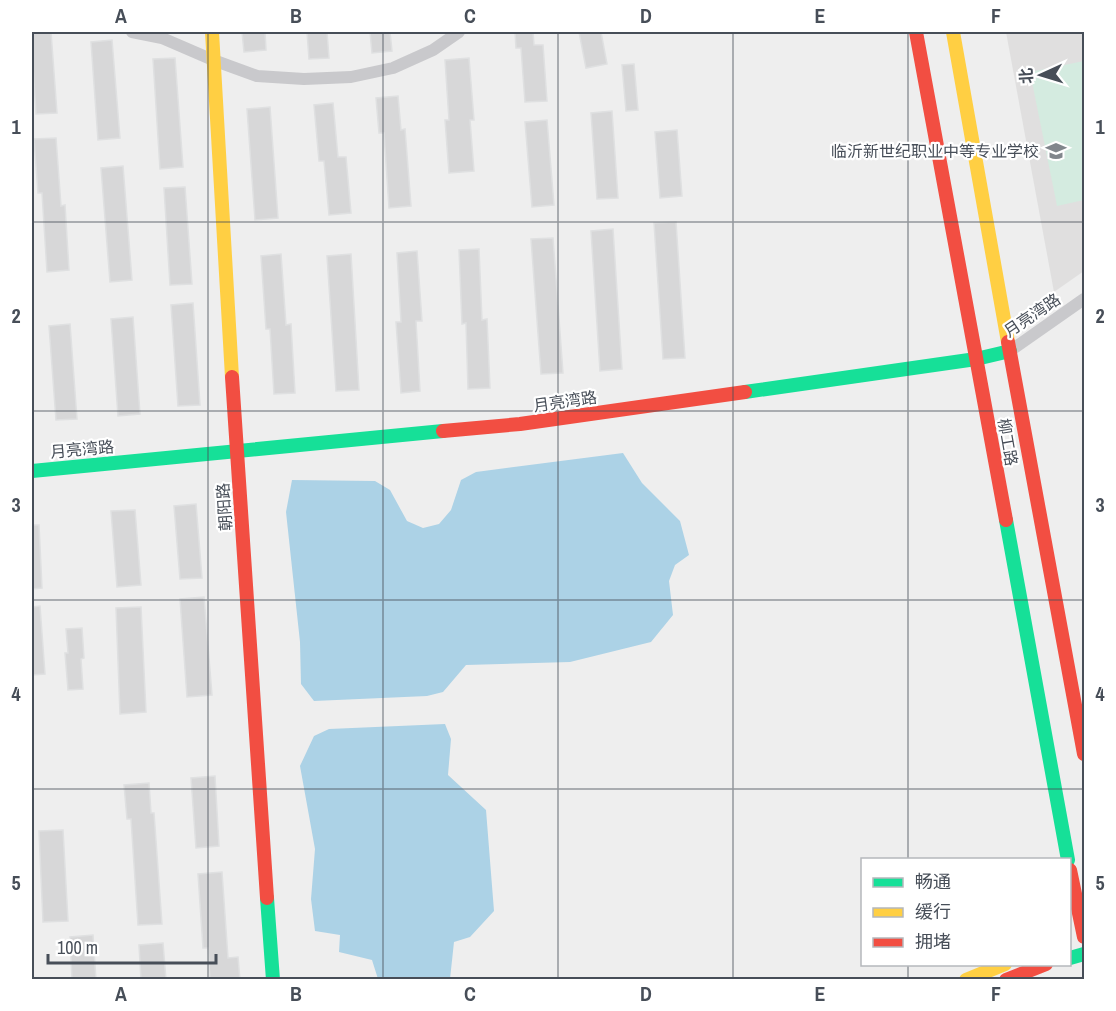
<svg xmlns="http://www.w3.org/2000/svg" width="1116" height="1011" font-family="'Archivo Narrow','Noto Sans SC',sans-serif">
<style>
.education{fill:#e0dfdf}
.green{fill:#d4ebe0}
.water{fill:#acd2e6}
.building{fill:#d7d7d8;stroke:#dfe0e1;stroke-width:1.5}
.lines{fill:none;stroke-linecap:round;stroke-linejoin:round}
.street{stroke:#c9c9cc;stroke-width:12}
.fast{stroke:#16e098;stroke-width:14}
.slow{stroke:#ffcf43;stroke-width:14}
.jam{stroke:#f24e42;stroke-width:14}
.grid{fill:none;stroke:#474e58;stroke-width:1.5;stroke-opacity:0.55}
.labels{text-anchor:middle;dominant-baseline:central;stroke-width:4.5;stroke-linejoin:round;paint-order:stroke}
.poi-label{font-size:16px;fill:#474e58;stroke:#fff;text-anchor:end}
.street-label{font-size:16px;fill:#474e58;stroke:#fff}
.neatline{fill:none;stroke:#474e58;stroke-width:2}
.grid-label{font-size:20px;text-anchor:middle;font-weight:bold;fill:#474e58}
</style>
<rect width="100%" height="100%" fill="#eee"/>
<path class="education" d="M 1006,32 L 1084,32 L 1084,271 L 1054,292 Z"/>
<path class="green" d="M 1084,61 L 1084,200 L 1057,206 L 1030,72 Z"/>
<g class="water">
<path d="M 623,453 L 642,483 L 680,521 L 689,555 L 675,565 L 669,581 L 673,615 L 651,642 L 570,662 L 466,665 L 443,692 L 427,696 L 314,701 L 301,684 L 300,642 L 286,512 L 292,480 L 375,481 L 390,490 L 407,521 L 423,528 L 439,524 L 451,510 L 461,480 L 476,472 Z"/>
<path d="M 445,724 L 451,739 L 448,775 L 486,810 L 494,911 L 470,937 L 454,942 L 450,979 L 378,979 L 372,960 L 339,952 L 340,935 L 315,931 L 311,899 L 315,849 L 300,766 L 314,736 L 329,729 Z"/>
</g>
<g class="building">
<path d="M 32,32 L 51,32 L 57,113 L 36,114 L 32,51 Z"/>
<path d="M 242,32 L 265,32 L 266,50 L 244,52 Z"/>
<path d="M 307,32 L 327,32 L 329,58 L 309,59 Z"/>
<path d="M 370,32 L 390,32 L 392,51 L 372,53 Z"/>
<path d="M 515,32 L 533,32 L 534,45 L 543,45 L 547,101 L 525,102 L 521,48 L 516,48 Z"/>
<path d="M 579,32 L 601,32 L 607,64 L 586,68 Z"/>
<path d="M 112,40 L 120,138 L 98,140 L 91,42 Z"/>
<path d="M 175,58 L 183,167 L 160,169 L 153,59 Z"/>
<path d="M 469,58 L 474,120 L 470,120 L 474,171 L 449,173 L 445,120 L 449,120 L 445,60 Z"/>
<path d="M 634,64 L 638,110 L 626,111 L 622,65 Z"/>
<path d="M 398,96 L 401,130 L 405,129 L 411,206 L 389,208 L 384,133 L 379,133 L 376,98 Z"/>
<path d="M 333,103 L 338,157 L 346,157 L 351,213 L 329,215 L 324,161 L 319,161 L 314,105 Z"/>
<path d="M 270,107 L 278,218 L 255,220 L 247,109 Z"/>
<path d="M 612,111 L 618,198 L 597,199 L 591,113 Z"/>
<path d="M 547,120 L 554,205 L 532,207 L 525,122 Z"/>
<path d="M 677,130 L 682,196 L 660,198 L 655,132 Z"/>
<path d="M 56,138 L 61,206 L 65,205 L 69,270 L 47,272 L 42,193 L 38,193 L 34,139 Z"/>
<path d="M 123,166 L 132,280 L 110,282 L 101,168 Z"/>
<path d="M 185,187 L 192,284 L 170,285 L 164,188 Z"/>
<path d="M 676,222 L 685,358 L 663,359 L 654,223 Z"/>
<path d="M 613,229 L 622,369 L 600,371 L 591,231 Z"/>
<path d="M 553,238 L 563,373 L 541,374 L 531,239 Z"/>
<path d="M 479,249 L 482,320 L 487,319 L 490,388 L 468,389 L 466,323 L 462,324 L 459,250 Z"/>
<path d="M 417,251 L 422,321 L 416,321 L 420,391 L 401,393 L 396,322 L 401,322 L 397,253 Z"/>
<path d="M 281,254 L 286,325 L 291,324 L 295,393 L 274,394 L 270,329 L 266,329 L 261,256 Z"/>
<path d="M 351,254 L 359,390 L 336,391 L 327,256 Z"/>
<path d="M 193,303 L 200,405 L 178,406 L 171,305 Z"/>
<path d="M 133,317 L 140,414 L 118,416 L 111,319 Z"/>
<path d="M 70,324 L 77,419 L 56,420 L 49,326 Z"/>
<path d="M 196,504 L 202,578 L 180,579 L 174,506 Z"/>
<path d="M 135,510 L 141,585 L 117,587 L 111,511 Z"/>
<path d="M 32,525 L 39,525 L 42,588 L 32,589 Z"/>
<path d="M 204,597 L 212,695 L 187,697 L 180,599 Z"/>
<path d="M 40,606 L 45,674 L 32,675 L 32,607 Z"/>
<path d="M 141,607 L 146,712 L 120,714 L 116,608 Z"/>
<path d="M 82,628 L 84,658 L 81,659 L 83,689 L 68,690 L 65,653 L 68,653 L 66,629 Z"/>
<path d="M 215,776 L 219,846 L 196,848 L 191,778 Z"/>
<path d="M 149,783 L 151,813 L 154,813 L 162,924 L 138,925 L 131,819 L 127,819 L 124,785 Z"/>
<path d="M 63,830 L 68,921 L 43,922 L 39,831 Z"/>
<path d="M 222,872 L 228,958 L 238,957 L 240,980 L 210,980 L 208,948 L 203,948 L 198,874 Z"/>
<path d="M 93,935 L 96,980 L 72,980 L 70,937 Z"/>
<path d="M 163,943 L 166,980 L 141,980 L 139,945 Z"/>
</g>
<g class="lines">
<g class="street">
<path d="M 132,32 L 162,38 L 213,60 L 257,76 L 304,79 L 351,77 L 393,68 L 433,50 L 459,32"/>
<path d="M 1010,351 L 1084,299"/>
</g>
<g class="fast">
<path d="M 745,392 L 976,359 L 1010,351"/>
<path d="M 32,471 L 443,431"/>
<path d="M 1006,520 L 1068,860"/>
<path d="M 267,898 L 273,980"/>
<path d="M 1070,958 L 1084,954"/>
</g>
<g class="slow">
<path d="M 212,32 L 232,377"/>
<path d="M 953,32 L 1008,342"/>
<path d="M 966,980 L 1005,964"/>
</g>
<g class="jam">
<path d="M 916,32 L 1006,520"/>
<path d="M 1008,342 L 1084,754"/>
<path d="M 232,377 L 267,898"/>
<path d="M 443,431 L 520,424 L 745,392"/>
<path d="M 1070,870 L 1084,937"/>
<path d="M 1006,980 L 1046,964"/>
</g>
</g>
<path class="grid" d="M 208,32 L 208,980M 383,32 L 383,980M 558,32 L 558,980M 733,32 L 733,980M 908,32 L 908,860M 32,222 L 1084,222M 32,411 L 1084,411M 32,600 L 1084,600M 32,789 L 1084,789M 908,964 L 908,980"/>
<defs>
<g id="university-bare" transform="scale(1.62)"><path d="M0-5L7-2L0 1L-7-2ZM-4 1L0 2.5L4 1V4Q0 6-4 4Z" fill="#81868c" stroke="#fff" stroke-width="2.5" paint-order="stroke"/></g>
</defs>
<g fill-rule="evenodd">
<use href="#university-bare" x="1056" y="151"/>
</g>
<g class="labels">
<g class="poi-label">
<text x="1039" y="151">临沂新世纪职业中等专业学校</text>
</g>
<g class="street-label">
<text transform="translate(1032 315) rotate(-34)">月亮湾路</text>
<text transform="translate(565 401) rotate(-8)">月亮湾路</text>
<text transform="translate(1008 442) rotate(80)">柳工路</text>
<text transform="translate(82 449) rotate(-5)">月亮湾路</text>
<text transform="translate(224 507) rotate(-94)">朝阳路</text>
</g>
</g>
<rect width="1116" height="1011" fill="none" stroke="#ffffff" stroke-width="66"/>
<rect x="861" y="858" width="210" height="108" fill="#ffffff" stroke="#b5b8bc" stroke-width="1.5"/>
<rect x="873" y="878" width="30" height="9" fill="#16e098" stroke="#b5b8bc" stroke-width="1.5"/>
<text x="915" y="888" font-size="18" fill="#474e58">畅通</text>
<rect x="873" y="908" width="30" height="9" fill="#ffcf43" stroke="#b5b8bc" stroke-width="1.5"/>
<text x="915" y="918" font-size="18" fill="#474e58">缓行</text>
<rect x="873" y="938" width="30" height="9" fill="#f24e42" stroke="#b5b8bc" stroke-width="1.5"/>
<text x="915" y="948" font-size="18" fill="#474e58">拥堵</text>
<g transform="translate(1041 75) rotate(266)" stroke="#ffffff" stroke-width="4.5" paint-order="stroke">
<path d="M0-4.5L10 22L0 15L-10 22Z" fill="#474e58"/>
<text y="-9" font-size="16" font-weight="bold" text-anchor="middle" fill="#474e58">北</text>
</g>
<path d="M48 954v9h168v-9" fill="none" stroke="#474e58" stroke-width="3"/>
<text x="57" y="954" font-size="18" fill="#474e58" stroke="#ffffff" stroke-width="4.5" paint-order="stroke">100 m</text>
<rect x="33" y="33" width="1050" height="945" class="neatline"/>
<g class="grid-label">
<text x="121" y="23">A</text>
<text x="296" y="23">B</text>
<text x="470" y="23">C</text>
<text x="646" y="23">D</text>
<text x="820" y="23">E</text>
<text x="996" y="23">F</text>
<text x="16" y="134">1</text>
<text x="1100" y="134">1</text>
<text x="16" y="323">2</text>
<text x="1100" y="323">2</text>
<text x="16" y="512">3</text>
<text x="1100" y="512">3</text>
<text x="16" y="701">4</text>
<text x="1100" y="701">4</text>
<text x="16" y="890">5</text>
<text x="1100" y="890">5</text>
<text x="121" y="1001">A</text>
<text x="296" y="1001">B</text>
<text x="470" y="1001">C</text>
<text x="646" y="1001">D</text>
<text x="820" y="1001">E</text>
<text x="996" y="1001">F</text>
</g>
</svg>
